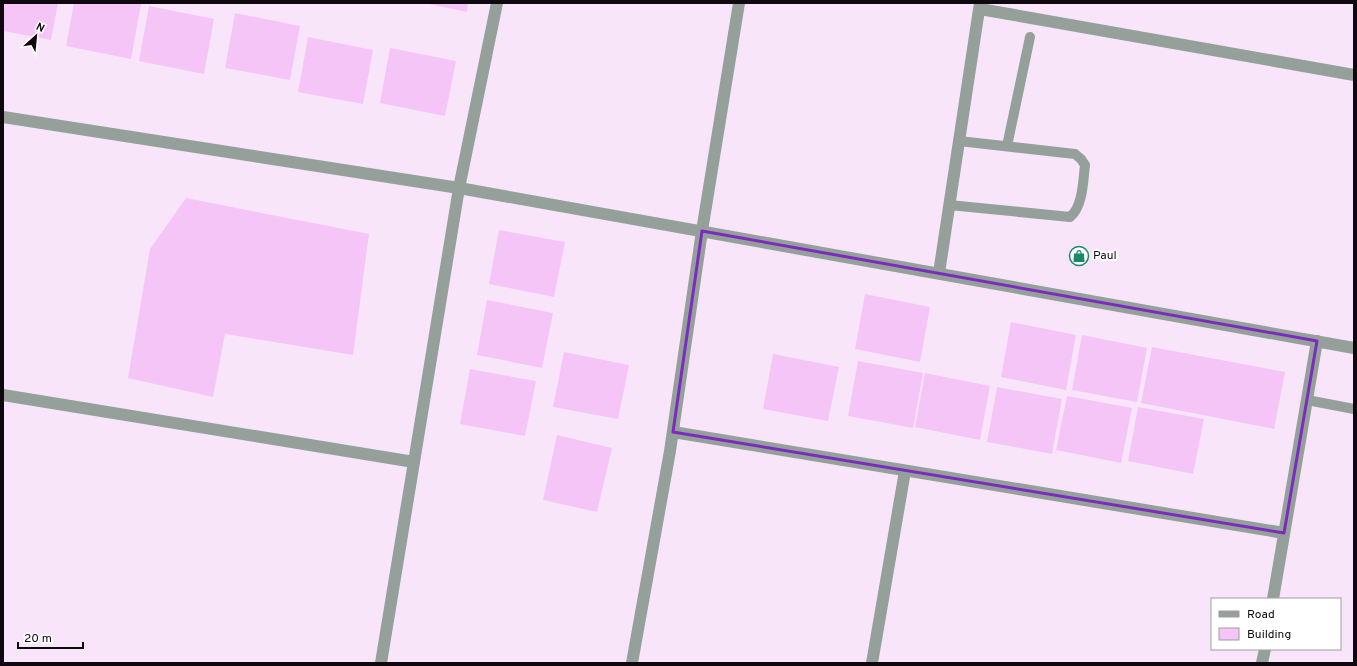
<svg xmlns="http://www.w3.org/2000/svg" width="1357" height="666" font-family="Overpass,sans-serif">
<style>
.building{fill:#f6c5f8}
.lines{fill:none;stroke-linecap:round;stroke-linejoin:round}
.service{stroke:#95a09b;stroke-width:10}
.minor{stroke:#95a09b;stroke-width:12}
.marked{fill:none;stroke:#7b2cbf;stroke-width:3;stroke-linejoin:round}
.labels{text-anchor:middle;dominant-baseline:central;stroke-width:3.5;stroke-linejoin:round;paint-order:stroke}
.poi-label{font-size:12px;fill:#0f090f;stroke:#fff;text-anchor:start}
</style>
<rect width="100%" height="100%" fill="#f8e5f9"/>
<g class="building">
<path d="M 3,3 L 58,3 L 51,40 L 3,31 Z"/>
<path d="M 74,3 L 141,4 L 131,59 L 66,46 Z"/>
<path d="M 424,3 L 468,3 L 467,12 Z"/>
<path d="M 149,6 L 214,19 L 204,74 L 139,61 Z"/>
<path d="M 235,13 L 300,26 L 290,80 L 225,68 Z"/>
<path d="M 308,37 L 373,50 L 363,104 L 298,92 Z"/>
<path d="M 390,48 L 456,61 L 445,116 L 380,103 Z"/>
<path d="M 186,198 L 369,234 L 353,355 L 225,334 L 213,397 L 128,378 L 150,249 Z"/>
<path d="M 499,230 L 565,242 L 554,297 L 489,284 Z"/>
<path d="M 865,294 L 930,307 L 920,362 L 855,349 Z"/>
<path d="M 487,300 L 553,313 L 542,368 L 477,355 Z"/>
<path d="M 1011,322 L 1076,335 L 1066,390 L 1001,377 Z"/>
<path d="M 1082,335 L 1147,348 L 1137,402 L 1072,390 Z"/>
<path d="M 1152,347 L 1285,372 L 1274,429 L 1141,403 Z"/>
<path d="M 564,352 L 629,365 L 618,419 L 553,407 Z"/>
<path d="M 773,354 L 839,367 L 828,421 L 763,409 Z"/>
<path d="M 858,361 L 923,373 L 913,428 L 848,416 Z"/>
<path d="M 470,369 L 536,381 L 525,436 L 460,424 Z"/>
<path d="M 925,373 L 990,386 L 980,440 L 915,427 Z"/>
<path d="M 997,387 L 1062,399 L 1052,454 L 987,442 Z"/>
<path d="M 1067,396 L 1132,408 L 1121,463 L 1056,450 Z"/>
<path d="M 1138,407 L 1204,419 L 1193,474 L 1128,461 Z"/>
<path d="M 557,435 L 612,448 L 597,512 L 543,500 Z"/>
</g>
<g class="lines">
<g class="service">
<path d="M 1007,146 L 1030,37"/>
<path d="M 949,205 L 1070,217 C 1083,207 1083,181 1085,165 L 1081,159 L 1075,154 L 959,141"/>
<path d="M 1307,400 L 1354,409"/>
</g>
<g class="minor">
<path d="M 980,9 L 1354,75"/>
<path d="M 3,117 L 459,188 L 1354,348"/>
<path d="M 939,273 L 980,3"/>
<path d="M 3,395 L 414,462"/>
<path d="M 673,432 L 1284,533"/>
<path d="M 1273,599 L 1317,341"/>
<path d="M 381,663 L 459,188 L 497,3"/>
<path d="M 632,663 L 670,451 L 702,231 L 739,3"/>
<path d="M 872,663 L 905,471"/>
<path d="M 1262,663 L 1265,649"/>
</g>
</g>
<path class="marked" d="M 702,231 L 1317,341 L 1284,533 L 673,432 Z"/>
<defs>
<g id="shop-ring" transform="scale(1)"><circle r="9.5" fill="#fff" stroke="#1a8967" stroke-width="1.5"/><path d="M-5-2.5h2.3a2.7 3.5 0 0 1 5.4 0H5L5.5 6h-11ZM-1.5-2.5h3a1.5 2.3 0 0 0-3 0Z" fill="#1a8967"/></g>
</defs>
<g fill-rule="evenodd">
<use href="#shop-ring" x="1079" y="256"/>
</g>
<g class="labels">
<g class="poi-label">
<text x="1093" y="256">Paul</text>
</g>
</g>
<rect width="1357" height="666" fill="none" stroke="#0f090f" stroke-width="8"/>
<rect x="1211" y="598" width="130" height="52" fill="#ffffff" stroke="#9f9d9f"/>
<rect x="1219" y="611" width="20" height="6" fill="#95a09b" stroke="#9f9d9f"/>
<text x="1247" y="618" font-size="12" fill="#0f090f">Road</text>
<rect x="1219" y="628" width="20" height="12" fill="#f6c5f8" stroke="#9f9d9f"/>
<text x="1247" y="638" font-size="12" fill="#0f090f">Building</text>
<g transform="translate(36 36) rotate(27)" stroke="#ffffff" stroke-width="3" paint-order="stroke">
<path d="M0-3L7 15L0 10L-7 15Z" fill="#0f090f"/>
<text y="-6" font-size="11" font-weight="bold" text-anchor="middle" fill="#0f090f">N</text>
</g>
<path d="M18 642v6h65v-6" fill="none" stroke="#0f090f" stroke-width="2"/>
<text x="24" y="642" font-size="12" fill="#0f090f" stroke="#ffffff" stroke-width="3" paint-order="stroke">20 m</text>
</svg>
